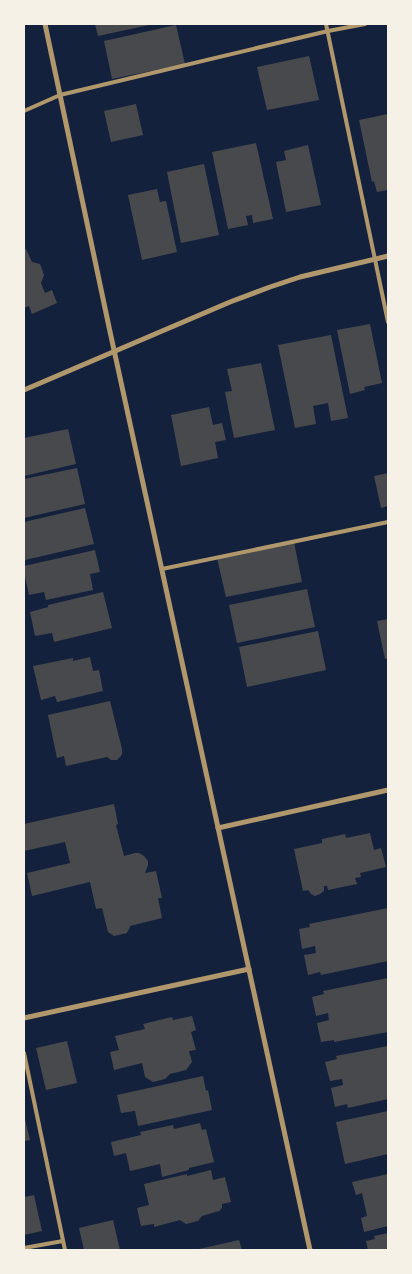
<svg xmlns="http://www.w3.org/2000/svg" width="412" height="1274" font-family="Bitter,serif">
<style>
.building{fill:#48494c}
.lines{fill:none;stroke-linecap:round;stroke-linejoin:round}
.service{stroke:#b1986c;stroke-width:4}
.minor{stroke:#b1986c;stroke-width:5}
</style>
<rect width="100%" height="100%" fill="#14213d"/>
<g class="building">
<path d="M 95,24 L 149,24 L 149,25 L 98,36 Z"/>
<path d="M 176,25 L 185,64 L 112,79 L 104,41 Z"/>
<path d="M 309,56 L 319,100 L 267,110 L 257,67 Z"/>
<path d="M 136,104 L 143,135 L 111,142 L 104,111 Z"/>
<path d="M 388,114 L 388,190 L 377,192 L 374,181 L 372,182 L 359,120 Z"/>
<path d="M 256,143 L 273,219 L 253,223 L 252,215 L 246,216 L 248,225 L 228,229 L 212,152 Z"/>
<path d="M 308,145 L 321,205 L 286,212 L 276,162 L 286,160 L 284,151 Z"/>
<path d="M 204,164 L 219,235 L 181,243 L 167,172 Z"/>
<path d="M 157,189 L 160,202 L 166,201 L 177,252 L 142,260 L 128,195 Z"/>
<path d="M 26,249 L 32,262 L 40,264 L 44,275 L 41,283 L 45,293 L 52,290 L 57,303 L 32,314 L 29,306 L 24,308 L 24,250 Z"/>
<path d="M 370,324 L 382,383 L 364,387 L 365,390 L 350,394 L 337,330 Z"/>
<path d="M 331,335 L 348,418 L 331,421 L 328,403 L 313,406 L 316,424 L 295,428 L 278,345 Z"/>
<path d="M 261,363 L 275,430 L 234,438 L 225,392 L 232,391 L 227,369 Z"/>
<path d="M 209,407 L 213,425 L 222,423 L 226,440 L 215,442 L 218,458 L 181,466 L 171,415 Z"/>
<path d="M 68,429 L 76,464 L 24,476 L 24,438 Z"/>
<path d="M 77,468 L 85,504 L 24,518 L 24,479 Z"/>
<path d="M 388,473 L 388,506 L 381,508 L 374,476 Z"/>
<path d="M 85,508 L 94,544 L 25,560 L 24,553 L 24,522 Z"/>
<path d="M 294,542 L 302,582 L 226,597 L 217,558 Z"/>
<path d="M 95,550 L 100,572 L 90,574 L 93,590 L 46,600 L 44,592 L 29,595 L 24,572 L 24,566 Z"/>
<path d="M 307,589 L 315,627 L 237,643 L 229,605 Z"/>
<path d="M 103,592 L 112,628 L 54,642 L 52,633 L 35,636 L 30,612 L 48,607 L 48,605 Z"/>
<path d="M 388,619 L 388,658 L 385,659 L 377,621 Z"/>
<path d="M 318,631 L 326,670 L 247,687 L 239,647 Z"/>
<path d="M 90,657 L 93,671 L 99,670 L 103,691 L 57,702 L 55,696 L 41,700 L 33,666 L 73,658 L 73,661 Z"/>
<path d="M 110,701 L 122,749 L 122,754 L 121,756 L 117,760 L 111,760 L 107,757 L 66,766 L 64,756 L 57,758 L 48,715 Z"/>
<path d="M 114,804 L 118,824 L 116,825 L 124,856 L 135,853 L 139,853 L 144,856 L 148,861 L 148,865 L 145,873 L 156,871 L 162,898 L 158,898 L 162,918 L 130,926 L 130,927 L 127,933 L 114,936 L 108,932 L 102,908 L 96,909 L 90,882 L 32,896 L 27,873 L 70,863 L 65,842 L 24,851 L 24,824 Z"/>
<path d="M 370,833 L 374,850 L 381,848 L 386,867 L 360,873 L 361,877 L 355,878 L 357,884 L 328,890 L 327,886 L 324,886 L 324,891 L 320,894 L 315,896 L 311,894 L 308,890 L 303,891 L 294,849 L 322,843 L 322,839 L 345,834 L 346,838 Z"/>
<path d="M 388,908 L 388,961 L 321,975 L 320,972 L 308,975 L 304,955 L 316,953 L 315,946 L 302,949 L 299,929 L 310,927 L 309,924 Z"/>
<path d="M 388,978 L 388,1032 L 334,1042 L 334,1040 L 321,1042 L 317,1023 L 329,1020 L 328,1013 L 316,1016 L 312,997 L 324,994 L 323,991 Z"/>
<path d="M 192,1016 L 196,1030 L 191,1032 L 196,1050 L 189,1051 L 192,1062 L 186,1070 L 170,1074 L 165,1079 L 153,1082 L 145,1077 L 142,1063 L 114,1070 L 110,1052 L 119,1050 L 115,1036 L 145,1029 L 143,1024 L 172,1017 L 173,1020 Z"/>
<path d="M 67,1041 L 77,1083 L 46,1090 L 36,1048 Z"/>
<path d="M 388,1046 L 388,1099 L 348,1108 L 347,1104 L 335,1107 L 331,1088 L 343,1085 L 342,1079 L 330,1081 L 325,1062 L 337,1059 L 336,1056 Z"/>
<path d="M 203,1076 L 206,1091 L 208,1090 L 212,1110 L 138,1126 L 135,1111 L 121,1113 L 117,1095 Z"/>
<path d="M 388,1111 L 388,1154 L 345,1164 L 336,1122 Z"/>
<path d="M 24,1115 L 30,1140 L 24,1141 Z"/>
<path d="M 200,1123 L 202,1130 L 206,1129 L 214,1162 L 189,1168 L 189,1170 L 162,1177 L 160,1164 L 130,1171 L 126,1153 L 114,1156 L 111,1142 L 141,1135 L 140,1132 L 173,1125 L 174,1129 Z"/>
<path d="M 211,1170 L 213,1180 L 225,1177 L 231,1202 L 222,1204 L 222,1208 L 219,1211 L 202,1216 L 198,1221 L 186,1224 L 180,1220 L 154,1227 L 154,1224 L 141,1226 L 137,1208 L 149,1205 L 144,1184 L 187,1174 L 187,1176 Z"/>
<path d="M 388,1174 L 388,1226 L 364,1232 L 361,1218 L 367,1216 L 362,1193 L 356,1195 L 352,1182 Z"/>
<path d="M 34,1195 L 42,1231 L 24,1235 L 24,1197 Z"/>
<path d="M 113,1220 L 120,1250 L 84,1250 L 79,1228 Z"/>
<path d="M 388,1233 L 388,1250 L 368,1250 L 366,1241 L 375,1239 L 374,1236 Z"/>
<path d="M 239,1240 L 242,1250 L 199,1250 L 199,1249 Z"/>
</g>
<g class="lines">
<g class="service">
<path d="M 326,24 L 388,322"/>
<path d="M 24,111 L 60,95 L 328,31 L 365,24"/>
<path d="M 162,569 L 388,522"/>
<path d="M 24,1053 L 65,1250"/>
<path d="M 24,1248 L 63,1241"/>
</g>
<g class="minor">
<path d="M 45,24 L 109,327 L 310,1250"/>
<path d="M 24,390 L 230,302 L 270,287 L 300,277 L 388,256"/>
<path d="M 218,828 L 388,790"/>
<path d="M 24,1018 L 249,969"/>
</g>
</g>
<rect width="412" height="1274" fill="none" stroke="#f6f1e7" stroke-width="50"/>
</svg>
